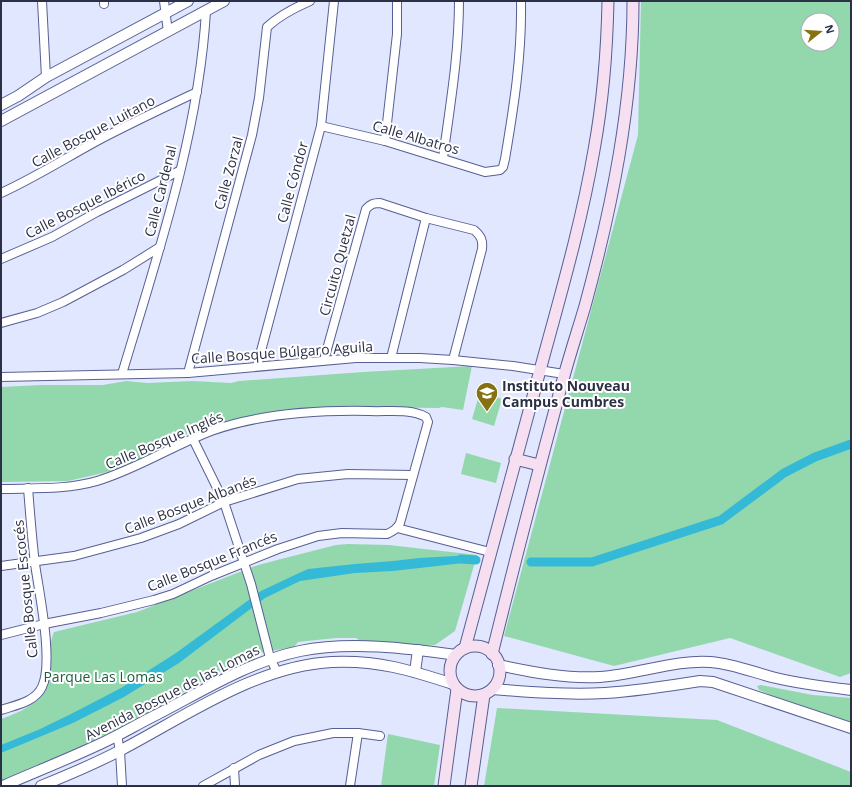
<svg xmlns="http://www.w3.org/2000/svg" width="852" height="787" font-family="'Open Sans',sans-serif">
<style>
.green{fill:#92d8ac;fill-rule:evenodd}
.water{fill:#34bad7}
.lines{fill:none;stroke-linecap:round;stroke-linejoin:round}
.canal{stroke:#34bad7;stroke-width:9}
.minor-casing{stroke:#575f93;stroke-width:10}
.tertiary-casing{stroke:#575f93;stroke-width:12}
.secondary-casing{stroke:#575f93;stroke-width:13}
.minor{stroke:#fff;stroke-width:8}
.tertiary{stroke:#fff;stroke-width:10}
.secondary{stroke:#f6dff1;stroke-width:11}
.labels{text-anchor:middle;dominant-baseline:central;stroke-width:4;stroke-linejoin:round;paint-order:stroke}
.street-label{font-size:14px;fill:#2c3047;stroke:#fff}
.poi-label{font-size:14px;font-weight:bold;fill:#2c3047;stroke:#fff;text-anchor:start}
.park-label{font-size:14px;fill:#1d5e3b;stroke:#fff}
</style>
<rect width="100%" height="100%" fill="#e1e7ff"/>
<g class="green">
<path d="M 641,1 L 851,1 L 851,673 L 840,677 L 730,638 L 614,666 L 504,636 L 638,135 ZM 808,20 L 832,20 L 832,44 L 808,44 Z"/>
<path d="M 472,366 L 463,410 L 442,407 L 439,408 L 358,407 L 307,409 L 258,414 L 189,433 L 137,463 L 103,473 L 68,481 L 1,482 L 1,387 L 41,385 L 103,385 L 126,381 L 147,383 L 193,381 L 231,383 L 239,381 L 363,372 Z"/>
<path d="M 480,392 L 502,399 L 494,426 L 472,419 Z"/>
<path d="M 466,453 L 501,463 L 496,483 L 461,474 Z"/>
<path d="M 348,544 L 389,545 L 477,555 L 455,631 L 435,645 L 400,646 L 362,642 L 356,638 L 336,638 L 298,642 L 294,647 L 259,653 L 248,663 L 241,659 L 113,733 L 1,781 L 1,719 C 13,715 37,705 44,693 C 49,684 48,670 49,659 C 50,650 50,641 54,632 L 137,612 L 255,566 L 277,560 L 336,545 Z"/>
<path d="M 761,685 L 813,695 L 851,698 L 851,724 L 785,701 L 759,690 L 757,686 Z"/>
<path d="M 497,708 L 717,720 L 851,772 L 851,786 L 484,786 Z"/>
<path d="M 388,734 L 440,745 L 434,786 L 381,786 Z"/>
</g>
<path class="water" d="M 473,555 L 472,562 L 393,571 L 355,573 L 300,581 L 265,598 L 179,663 L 124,697 L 73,723 L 1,753 L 1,745 L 38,730 L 69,715 L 121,688 L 176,653 L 261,591 L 299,573 L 308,569 L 355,564 L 393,561 L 419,558 Z"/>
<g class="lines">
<g class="canal">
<path d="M 461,559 L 476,560"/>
<path d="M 531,562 L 592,562 L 721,520 L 784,473 L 815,457 L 851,444"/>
</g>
<g class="minor-casing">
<g id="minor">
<path d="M 42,1 L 46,77"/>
<path d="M 104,1 L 104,4"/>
<path d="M 164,1 L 168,32"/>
<path d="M 321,126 L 385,141 L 485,172 L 500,170 L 503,167 L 505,159 C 514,106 522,55 521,1"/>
<path d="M 385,141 L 397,34 L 397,1"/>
<path d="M 443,158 C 450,106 459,54 459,1"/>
<path d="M 1,193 C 34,178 64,159 95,142 C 129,124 163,108 197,92"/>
<path d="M 1,259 L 52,237 L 97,212 L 179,171"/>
<path d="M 1,323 L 37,313 L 63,302 L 123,270 L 160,247"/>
<path d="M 391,358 L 426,218"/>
<path d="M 324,360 L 366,209 C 371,204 373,203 380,203 L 426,218 L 474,230 C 481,236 483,240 482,249 L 453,360"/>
<path d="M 257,366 L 321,126 L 334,1"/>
<path d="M 188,373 L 252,135 L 259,98 L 267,27 C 280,15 294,8 310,1"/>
<path d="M 122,374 C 157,257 199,133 206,11"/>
<path d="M 1,377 L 188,373 L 356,358 L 420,358 L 453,360 L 513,366 L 564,374"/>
<path d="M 193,439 L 224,502 L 251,584 L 270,658 L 277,672"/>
<path d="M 1,489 C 33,488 66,490 97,481 C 137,469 172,446 211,431 C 259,414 319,410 369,411 C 387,412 410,408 426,417 L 428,422 L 400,523 C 397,529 393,531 387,534 L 342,533 L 318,536 L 278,549 L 211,576 L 173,594 L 154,600 L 101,613 L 44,624 L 1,635"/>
<path d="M 397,528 L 490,552"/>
<path d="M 1,566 L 74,556 L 141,538 L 179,524 L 224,502 L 298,479 L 348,474 L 413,475"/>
<path d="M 1,710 C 16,705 35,702 42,687 C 54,662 39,592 35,564 C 32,539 30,513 28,488"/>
<path d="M 117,735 L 120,751 L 122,786"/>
<path d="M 234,768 L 235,786"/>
<path d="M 203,786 L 259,755 L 294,741 L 333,733 L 358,733 L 380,736"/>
<path d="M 350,786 L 358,733"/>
</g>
</g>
<g class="tertiary-casing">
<g id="tertiary">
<path d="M 1,105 L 18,96 L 46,77 L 188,1"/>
<path d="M 1,121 L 224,1"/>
<path d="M 498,665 C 532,672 566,679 600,677 C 636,675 676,659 711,662 C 734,664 755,673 776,678 C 801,684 826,687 851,690"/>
<path d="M 415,672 L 418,650"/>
<path d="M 492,689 C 530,692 568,695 605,693 C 637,691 669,686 700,681 L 713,682 L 851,728"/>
<path d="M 3,786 C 35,772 68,759 100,744 C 118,736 136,725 154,716 C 201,692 247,662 300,651 C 349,641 407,648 456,655"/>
<path d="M 41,786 C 68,775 95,764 121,750 C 186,716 256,666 332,662 C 378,660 410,670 453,684"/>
</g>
</g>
<g class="secondary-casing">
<g id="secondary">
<path d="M 515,459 L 539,465"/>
<circle cx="475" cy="671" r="25"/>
<path d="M 465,648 C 489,556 514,465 539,374 C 559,300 581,226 594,150 C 603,101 607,51 608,1"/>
<path d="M 492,654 C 514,565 537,476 561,387 C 568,360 577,333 585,306 C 612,207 633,104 633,1"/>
<path d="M 444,786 L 457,689"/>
<path d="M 471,786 L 484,695"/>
</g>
</g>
<use href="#minor" class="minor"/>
<use href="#tertiary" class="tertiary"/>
<use href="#secondary" class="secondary"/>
</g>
<defs>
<g id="school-pin" transform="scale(1.15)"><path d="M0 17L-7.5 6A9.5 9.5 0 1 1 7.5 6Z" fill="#857112" stroke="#fff"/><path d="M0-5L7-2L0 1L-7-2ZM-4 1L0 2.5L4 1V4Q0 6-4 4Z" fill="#fff"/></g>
</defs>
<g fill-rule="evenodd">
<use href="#school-pin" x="487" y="393"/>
</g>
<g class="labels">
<g class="street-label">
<text transform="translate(93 131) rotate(-28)">Calle Bosque Luitano</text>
<text transform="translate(416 137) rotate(16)">Calle Albatros</text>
<text transform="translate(228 173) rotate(-75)">Calle Zorzal</text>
<text transform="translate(292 182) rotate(-75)">Calle Cóndor</text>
<text transform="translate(160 191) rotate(-76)">Calle Cardenal</text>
<text transform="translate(85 204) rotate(-27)">Calle Bosque Ibérico</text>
<text transform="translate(337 265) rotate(-75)">Circuito Quetzal</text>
<text transform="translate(282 352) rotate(-4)">Calle Bosque Búlgaro Aguila</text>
<text transform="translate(164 440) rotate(-23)">Calle Bosque Inglés</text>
<text transform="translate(190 504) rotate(-21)">Calle Bosque Albanés</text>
<text transform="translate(212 561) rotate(-22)">Calle Bosque Francés</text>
<text transform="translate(25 589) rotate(-96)">Calle Bosque Escocés</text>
<text transform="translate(172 692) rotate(-27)">Avenida Bosque de las Lomas</text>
</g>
<g class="poi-label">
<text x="502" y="385">Instituto Nouveau<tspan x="502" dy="16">Campus Cumbres</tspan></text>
</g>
<g class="park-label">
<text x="103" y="676">Parque Las Lomas</text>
</g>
</g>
<rect width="852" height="787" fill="none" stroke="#2c3047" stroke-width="4"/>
<g transform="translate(820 32) rotate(73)"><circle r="19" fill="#ffffff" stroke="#abacb5"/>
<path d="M0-3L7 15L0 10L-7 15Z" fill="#857112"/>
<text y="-6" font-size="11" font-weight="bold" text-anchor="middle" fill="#2c3047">N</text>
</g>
</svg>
